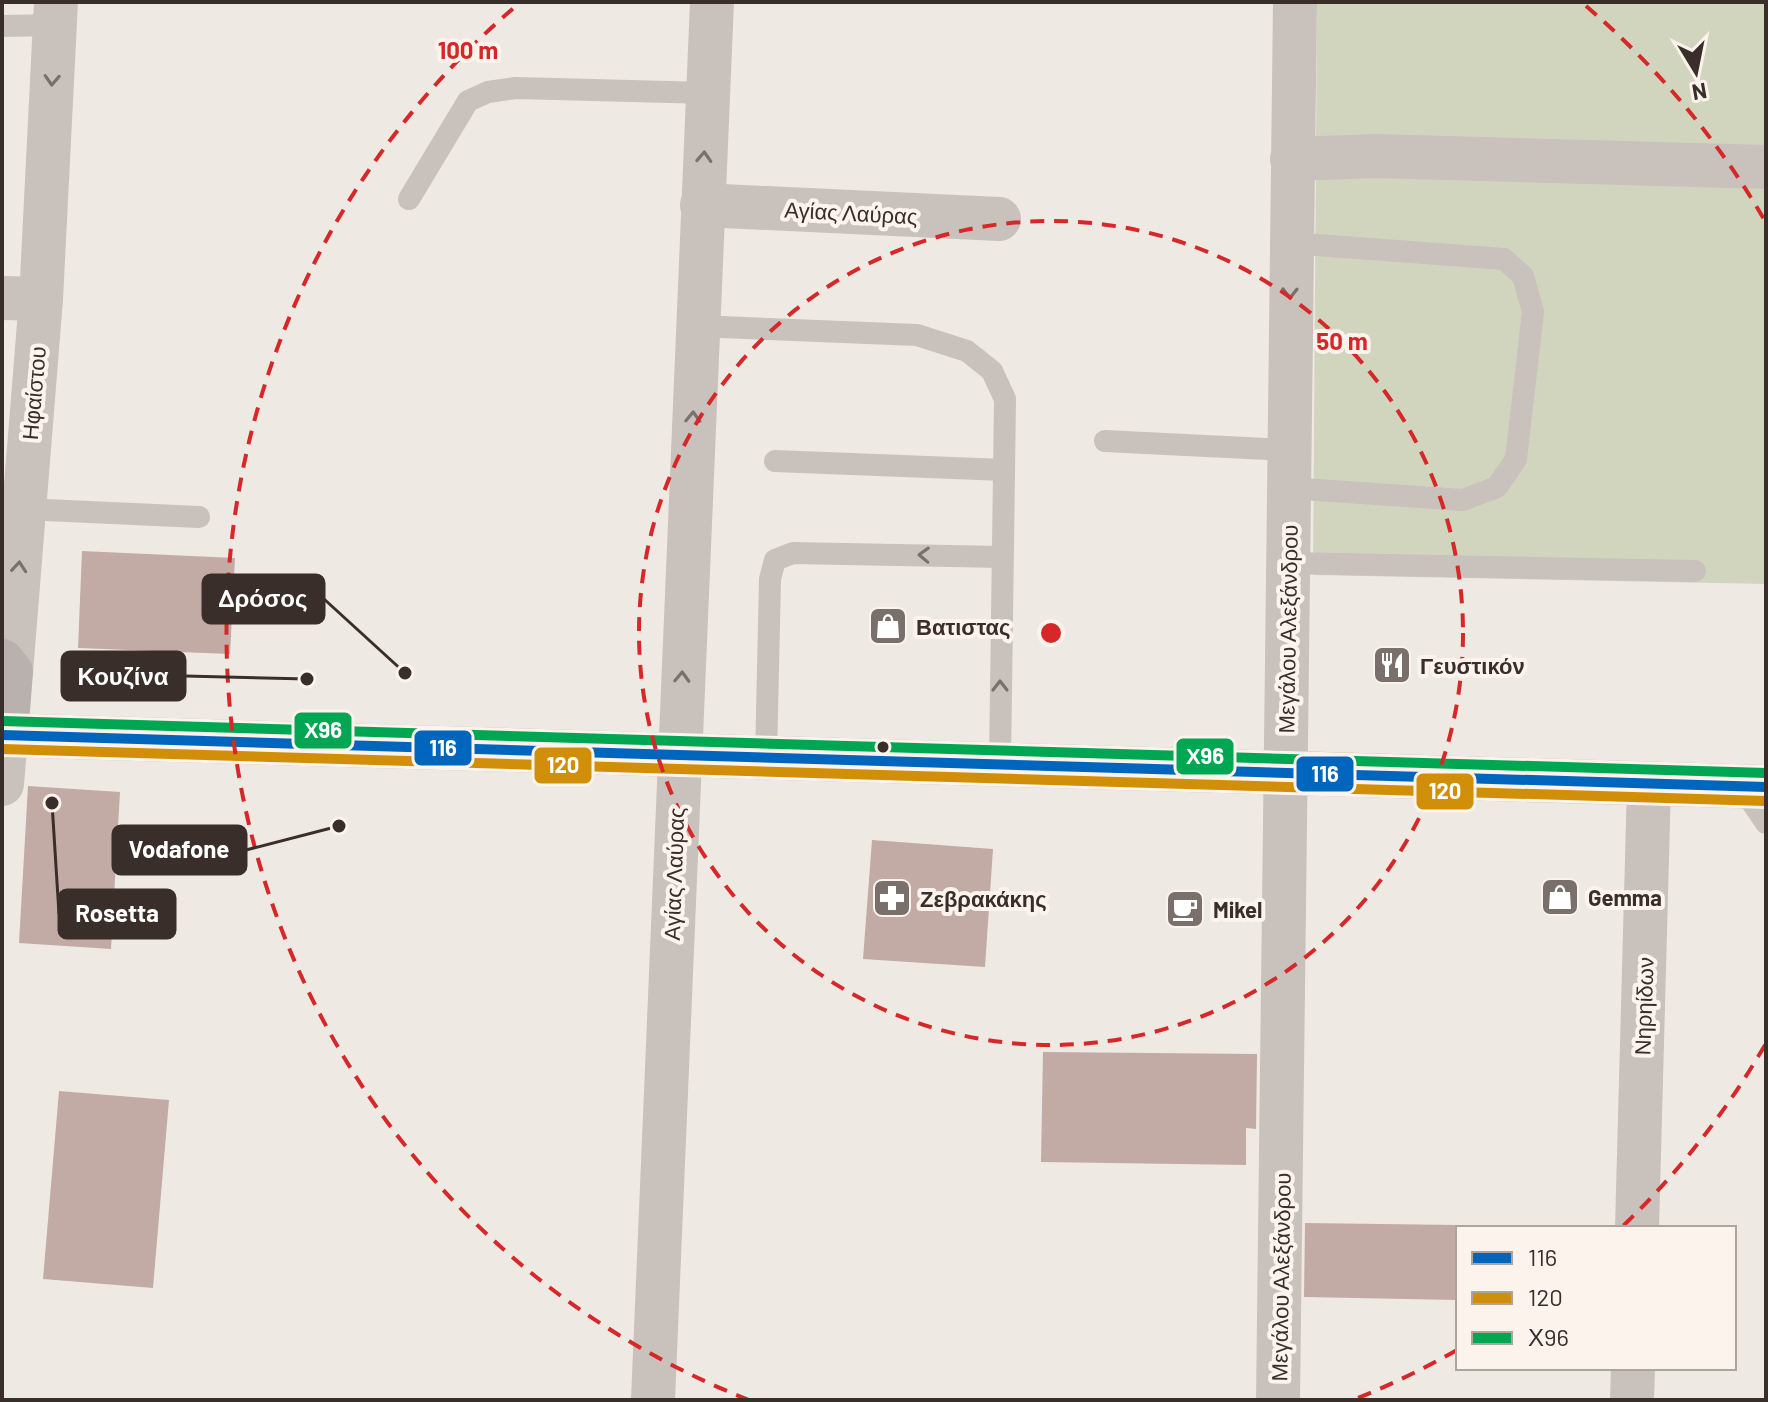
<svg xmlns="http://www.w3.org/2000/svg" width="1768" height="1402" font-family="Barlow,sans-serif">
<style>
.green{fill:#d2d5be}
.building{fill:#c3aba5}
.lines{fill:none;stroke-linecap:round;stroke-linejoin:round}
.lane{stroke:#c9c1bc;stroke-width:22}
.street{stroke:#c9c1bc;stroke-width:44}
.secondary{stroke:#b9b1ad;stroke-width:44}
.bus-1-casing{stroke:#fbf3ec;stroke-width:16}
.bus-2-casing{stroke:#fbf3ec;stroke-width:16}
.bus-3-casing{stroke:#fbf3ec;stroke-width:16}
.bus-1{stroke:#0065bd;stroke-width:10}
.bus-2{stroke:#d18e08;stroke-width:10}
.bus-3{stroke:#00a651;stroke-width:10}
.oneway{stroke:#7a706c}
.ring{fill:none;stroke:#d62828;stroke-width:4;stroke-dasharray:14 10}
.bus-dot{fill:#3a2e2a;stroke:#fbf3ec;stroke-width:3}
.labels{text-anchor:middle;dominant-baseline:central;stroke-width:8;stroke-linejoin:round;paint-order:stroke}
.street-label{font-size:22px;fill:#3a2e2a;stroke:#fbf3ec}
.poi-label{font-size:22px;font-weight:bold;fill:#3a2e2a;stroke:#fbf3ec;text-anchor:start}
.centre{fill:#d62828;stroke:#fbf3ec;stroke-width:4}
.ring-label{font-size:24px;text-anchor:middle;font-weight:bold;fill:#d62828;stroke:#fbf3ec;stroke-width:8;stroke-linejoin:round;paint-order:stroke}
.leader{fill:none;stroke:#3a2e2a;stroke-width:3}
.callout-dot{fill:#3a2e2a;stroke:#fbf3ec;stroke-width:3}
.callout{fill:#3a2e2a;stroke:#3a2e2a;stroke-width:3}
.callout-label{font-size:24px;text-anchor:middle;font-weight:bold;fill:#fff}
.line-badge{stroke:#fbf3ec;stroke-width:3}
.badge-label{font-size:22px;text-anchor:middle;font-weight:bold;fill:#fff}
</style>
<rect width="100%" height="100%" fill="#efe9e4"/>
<path class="green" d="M 1317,2 L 1766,2 L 1766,584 L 1313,575 Z"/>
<g class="building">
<path d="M 82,551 L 235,558 L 230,654 L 78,648 Z"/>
<path d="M 28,786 L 120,792 L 111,949 L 19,943 Z"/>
<path d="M 872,840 L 993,849 L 985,967 L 863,959 Z"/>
<path d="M 1043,1052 L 1257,1054 L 1256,1129 L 1246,1128 L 1246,1165 L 1041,1162 Z"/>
<path d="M 59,1091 L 169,1100 L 153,1288 L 43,1279 Z"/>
<path d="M 1305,1223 L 1458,1225 L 1458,1300 L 1304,1297 Z"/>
</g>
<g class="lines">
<g class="lane">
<path d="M 2,26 L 55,25"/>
<path d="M 409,199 L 468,101 L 488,92 L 516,88 L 708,93"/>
<path d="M 697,326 L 917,335 L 967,351 L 992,371 L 1005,399 L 1000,764"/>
<path d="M 1105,441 L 1288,450"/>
<path d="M 775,461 L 1004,470"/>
<path d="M 1288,488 L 1463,500 L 1497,487 L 1516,459 L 1533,312 L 1523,276 L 1504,259 L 1290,243"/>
<path d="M 24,509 L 199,517"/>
<path d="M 1288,563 L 1695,571"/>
<path d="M 766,758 L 770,579 L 775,560 L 793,553 L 1002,557"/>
<path d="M 1741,786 L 1766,823"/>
</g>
<g class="street">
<path d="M 1292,159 L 1377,156 L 1766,167"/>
<path d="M 702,205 L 999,219"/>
<path d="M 2,298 L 41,299"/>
<path d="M 11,672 L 41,299 L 56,2"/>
<path d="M 2,784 L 6,735"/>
<path d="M 1637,1228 L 1649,784"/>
<path d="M 653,1400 L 712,2"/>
<path d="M 1278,1400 L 1295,2"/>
<path d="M 1632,1400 L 1633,1368"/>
</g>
<g class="secondary">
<path d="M 2,661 L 11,672 L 6,735"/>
<path d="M 2,735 L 1766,787"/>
</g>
<g class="bus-1-casing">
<path id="bus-1" d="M 2,735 L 1766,787"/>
</g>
<g class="bus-2-casing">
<path id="bus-2" d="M 2,749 L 1766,801"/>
</g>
<g class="bus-3-casing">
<path id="bus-3" d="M 2,721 L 1766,773"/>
</g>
<use href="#bus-1" class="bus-1"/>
<use href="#bus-2" class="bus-2"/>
<use href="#bus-3" class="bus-3"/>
</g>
<defs><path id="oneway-chevron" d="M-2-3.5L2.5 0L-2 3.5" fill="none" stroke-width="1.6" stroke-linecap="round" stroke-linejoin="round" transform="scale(2)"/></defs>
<g class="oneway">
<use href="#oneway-chevron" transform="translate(52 80) rotate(93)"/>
<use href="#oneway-chevron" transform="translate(704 157) rotate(-87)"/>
<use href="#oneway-chevron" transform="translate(1290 293) rotate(91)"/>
<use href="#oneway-chevron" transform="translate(693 417) rotate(-88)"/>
<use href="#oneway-chevron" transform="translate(924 555) rotate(-178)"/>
<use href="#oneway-chevron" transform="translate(19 567) rotate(-85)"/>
<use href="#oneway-chevron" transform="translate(682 677) rotate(-88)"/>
<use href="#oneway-chevron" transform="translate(1000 686) rotate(-90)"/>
</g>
<g class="ring">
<circle cx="1051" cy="633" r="412"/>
<path d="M1765 1045A824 824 0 0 1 1623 1226M1457 1350A824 824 0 0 1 1353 1400M749 1400A824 824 0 0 1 516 6M1586 6A824 824 0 0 1 1765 221"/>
</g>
<defs>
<g id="shop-square" transform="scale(2)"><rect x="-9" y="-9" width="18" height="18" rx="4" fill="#796f6b" stroke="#fbf3ec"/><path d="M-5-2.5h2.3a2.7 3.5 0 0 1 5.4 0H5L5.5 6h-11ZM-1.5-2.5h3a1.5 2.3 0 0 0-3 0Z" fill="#fff"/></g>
<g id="restaurant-square" transform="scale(2)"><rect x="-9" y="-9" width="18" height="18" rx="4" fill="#796f6b" stroke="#fbf3ec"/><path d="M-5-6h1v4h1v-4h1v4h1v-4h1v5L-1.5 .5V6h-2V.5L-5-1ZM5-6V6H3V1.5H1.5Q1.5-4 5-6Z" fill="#fff"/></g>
<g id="pharmacy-square" transform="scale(2)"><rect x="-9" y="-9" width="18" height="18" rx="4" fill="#796f6b" stroke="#fbf3ec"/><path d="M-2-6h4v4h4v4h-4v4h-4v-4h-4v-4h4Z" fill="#fff"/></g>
<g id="cafe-square" transform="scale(2)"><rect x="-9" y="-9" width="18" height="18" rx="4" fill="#796f6b" stroke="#fbf3ec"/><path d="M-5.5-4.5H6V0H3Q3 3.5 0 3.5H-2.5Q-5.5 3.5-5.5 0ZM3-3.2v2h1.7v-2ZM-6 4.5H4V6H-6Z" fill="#fff"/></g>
</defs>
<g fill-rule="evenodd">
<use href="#shop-square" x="888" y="626"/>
<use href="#restaurant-square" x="1392" y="665"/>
<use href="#shop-square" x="1560" y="897"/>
<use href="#pharmacy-square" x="892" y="898"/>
<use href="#cafe-square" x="1185" y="909"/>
</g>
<circle class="bus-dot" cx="883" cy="747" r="7"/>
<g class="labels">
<g class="street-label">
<text transform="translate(851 212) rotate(3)">Αγίας Λαύρας</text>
<text transform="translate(33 393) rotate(-85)">Ηφαίστου</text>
<text transform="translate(1287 629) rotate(-89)">Μεγάλου Αλεξάνδρου</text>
<text transform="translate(673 874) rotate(-88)">Αγίας Λαύρας</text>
<text transform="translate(1643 1006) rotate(-88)">Νηρηίδων</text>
<text transform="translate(1280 1277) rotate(-89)">Μεγάλου Αλεξάνδρου</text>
</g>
<g class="poi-label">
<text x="916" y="626">Βατιστας</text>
<text x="1420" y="665">Γευστικόν</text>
<text x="1588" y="897">Gemma</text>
<text x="920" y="898">Ζεβρακάκης</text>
<text x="1213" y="909">Mikel</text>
</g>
</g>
<circle cx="1051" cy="633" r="12" class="centre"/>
<g class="ring-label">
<text x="468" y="59">100 m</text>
<text x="1342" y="350">50 m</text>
</g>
<path class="leader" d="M405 673L324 599M307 679L185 676M339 826L246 850M52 803L59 914"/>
<g class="callout-dot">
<circle cx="405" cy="673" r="8"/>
<circle cx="307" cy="679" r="8"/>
<circle cx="339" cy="826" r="8"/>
<circle cx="52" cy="803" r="8"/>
</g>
<g class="callout">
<rect x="203" y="575" width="121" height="48" rx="8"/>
<rect x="62" y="652" width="123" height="48" rx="8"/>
<rect x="113" y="826" width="133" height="48" rx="8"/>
<rect x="59" y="890" width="116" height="48" rx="8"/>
</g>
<g class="callout-label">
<text x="263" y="607">Δρόσος</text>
<text x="123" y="685">Κουζίνα</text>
<text x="179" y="858">Vodafone</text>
<text x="117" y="922">Rosetta</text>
</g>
<g class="line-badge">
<rect x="293" y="711" width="60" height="39" rx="8" fill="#00a651"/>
<rect x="413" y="729" width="60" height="38" rx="8" fill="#0065bd"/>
<rect x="1175" y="737" width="60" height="39" rx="8" fill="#00a651"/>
<rect x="533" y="746" width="60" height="39" rx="8" fill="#d18e08"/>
<rect x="1295" y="755" width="60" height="38" rx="8" fill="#0065bd"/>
<rect x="1415" y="772" width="60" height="39" rx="8" fill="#d18e08"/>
</g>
<g class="badge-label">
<text x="323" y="738">Χ96</text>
<text x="443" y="756">116</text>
<text x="1205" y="764">Χ96</text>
<text x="563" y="773">120</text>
<text x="1325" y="782">116</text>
<text x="1445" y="799">120</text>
</g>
<rect width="1768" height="1402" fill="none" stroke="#3a2e2a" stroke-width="8"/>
<rect x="1456" y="1226" width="280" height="144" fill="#fbf3ec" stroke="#aea49e" stroke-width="2"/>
<rect x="1472" y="1252" width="40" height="12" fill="#0065bd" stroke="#aea49e" stroke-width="2"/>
<text x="1528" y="1266" font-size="24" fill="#3a2e2a">116</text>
<rect x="1472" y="1292" width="40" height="12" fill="#d18e08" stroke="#aea49e" stroke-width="2"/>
<text x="1528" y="1306" font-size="24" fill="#3a2e2a">120</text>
<rect x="1472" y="1332" width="40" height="12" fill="#00a651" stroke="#aea49e" stroke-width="2"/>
<text x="1528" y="1346" font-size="24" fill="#3a2e2a">Χ96</text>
<g transform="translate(1696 72) rotate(170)" stroke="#fbf3ec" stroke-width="6" paint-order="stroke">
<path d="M0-6L14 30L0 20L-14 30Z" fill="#3a2e2a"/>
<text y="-12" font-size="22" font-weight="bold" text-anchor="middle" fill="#3a2e2a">N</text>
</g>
</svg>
